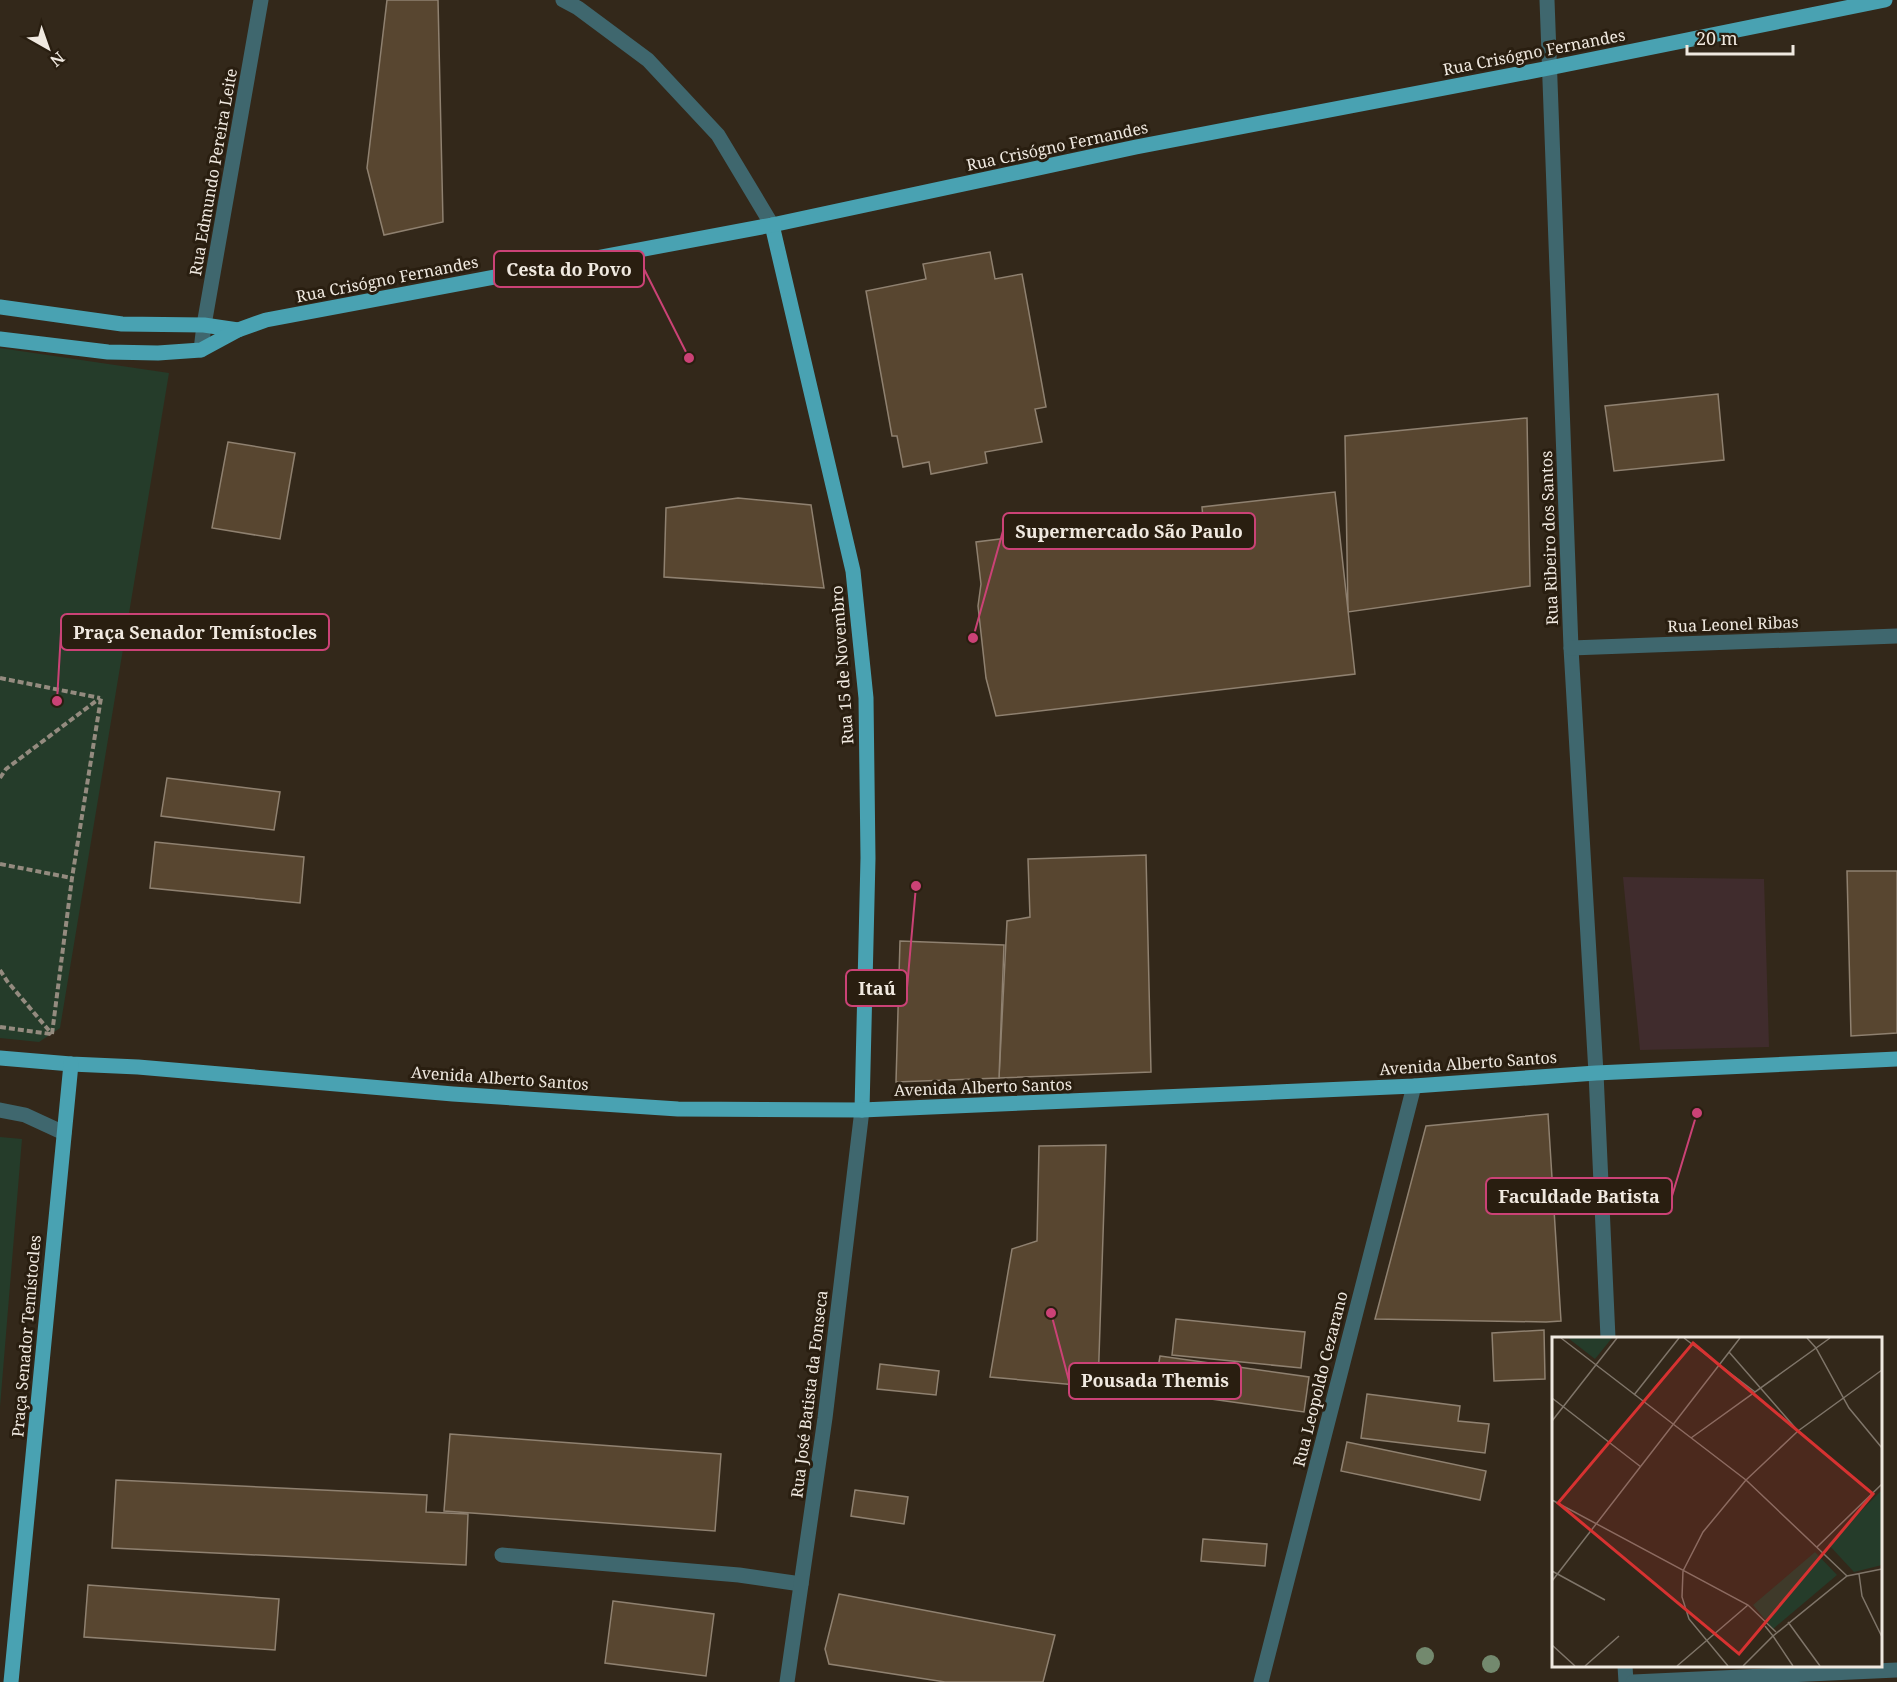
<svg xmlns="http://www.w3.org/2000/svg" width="1897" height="1682" font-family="'Noto Serif',serif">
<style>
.education{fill:#402c2d}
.green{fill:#253c2a}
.building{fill:#584630;stroke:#8f8170;stroke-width:1.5}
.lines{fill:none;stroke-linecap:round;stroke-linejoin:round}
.path{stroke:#948b7f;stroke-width:4;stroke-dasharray:6 3;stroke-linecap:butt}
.minor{stroke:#3f676e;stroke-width:15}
.major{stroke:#49a2b2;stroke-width:15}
.tree{fill:#73896e}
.labels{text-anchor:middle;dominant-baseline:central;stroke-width:6;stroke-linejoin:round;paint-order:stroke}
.street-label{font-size:16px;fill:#f0e9e0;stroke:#291e10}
.inset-road{fill:none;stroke:#7f7569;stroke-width:1.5}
.view{fill:#d73231;fill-opacity:0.15;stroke:#d73231;stroke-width:3}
.inset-edge{fill:none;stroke:#f0e9e0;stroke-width:3}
.leader{fill:none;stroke:#cb4276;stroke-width:2}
.callout-dot{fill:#cb4276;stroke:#291e10;stroke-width:2}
.callout{fill:#291e10;stroke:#cb4276;stroke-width:2}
.callout-label{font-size:18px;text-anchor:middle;font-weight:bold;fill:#f0e9e0}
</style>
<rect width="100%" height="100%" fill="#33281a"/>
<path class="education" d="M 1623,877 L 1764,879 L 1769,1047 L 1640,1050 Z"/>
<g class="green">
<path d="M 0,348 L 169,373 L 60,1028 L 39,1042 L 0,1038 Z"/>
<path d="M 0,1137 L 22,1139 L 0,1407 Z"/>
</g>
<g class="building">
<path d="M 387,0 L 438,0 L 443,222 L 384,235 L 367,168 Z"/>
<path d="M 990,252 L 995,279 L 1022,274 L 1046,407 L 1035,409 L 1042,442 L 985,452 L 987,463 L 931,474 L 929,462 L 903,467 L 897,436 L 892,436 L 866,291 L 926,279 L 923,264 Z"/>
<path d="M 1718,394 L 1724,460 L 1614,471 L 1605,406 Z"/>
<path d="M 1527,418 L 1530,586 L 1348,612 L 1345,436 Z"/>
<path d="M 228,442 L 295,453 L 280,539 L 212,528 Z"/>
<path d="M 1335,492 L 1355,674 L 996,716 L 986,678 L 978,606 L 981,584 L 976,542 L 1041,534 L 1043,549 L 1204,530 L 1202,507 Z"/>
<path d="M 738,498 L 811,505 L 824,588 L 664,577 L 666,508 Z"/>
<path d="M 167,778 L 280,792 L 274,830 L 161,816 Z"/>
<path d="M 155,842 L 304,857 L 300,903 L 150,888 Z"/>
<path d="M 1146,855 L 1151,1072 L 999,1078 L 1007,921 L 1030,917 L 1028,859 Z"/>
<path d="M 1847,871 L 1897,871 L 1897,1033 L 1851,1036 Z"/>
<path d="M 900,941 L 1004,945 L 999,1078 L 896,1082 Z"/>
<path d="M 1548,1114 L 1561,1321 L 1546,1322 L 1375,1319 L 1426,1126 Z"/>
<path d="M 1106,1145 L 1098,1387 L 990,1377 L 1012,1249 L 1037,1241 L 1039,1146 Z"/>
<path d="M 1176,1319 L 1305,1332 L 1301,1368 L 1172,1355 Z"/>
<path d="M 1544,1330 L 1545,1379 L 1494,1381 L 1492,1333 Z"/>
<path d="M 1160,1356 L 1309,1377 L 1304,1412 L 1154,1391 Z"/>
<path d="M 880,1364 L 939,1371 L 936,1395 L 877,1389 Z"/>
<path d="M 1367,1394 L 1460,1406 L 1458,1421 L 1489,1424 L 1485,1453 L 1361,1438 Z"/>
<path d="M 450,1434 L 721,1454 L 715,1531 L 444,1511 Z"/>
<path d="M 1347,1442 L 1486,1471 L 1480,1500 L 1341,1471 Z"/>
<path d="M 116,1480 L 427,1495 L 426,1512 L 468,1514 L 466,1565 L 112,1548 Z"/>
<path d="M 855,1490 L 908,1497 L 904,1524 L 851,1516 Z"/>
<path d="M 1203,1539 L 1267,1544 L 1265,1566 L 1201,1561 Z"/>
<path d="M 88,1585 L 279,1599 L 275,1650 L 84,1637 Z"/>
<path d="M 839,1594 L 1055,1635 L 1043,1682 L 945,1682 L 829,1664 L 825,1649 Z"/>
<path d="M 613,1601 L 714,1614 L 706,1676 L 605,1663 Z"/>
</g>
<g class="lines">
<g class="path">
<path d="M 0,678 L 100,698"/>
<path d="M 0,778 L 6,769 L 100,698"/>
<path d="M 0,864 L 72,878"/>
<path d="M 0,970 L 7,981 L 52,1034"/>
<path d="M 0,1027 L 51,1034"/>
<path d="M 52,1034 L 72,878 L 101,698"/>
</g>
<g class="minor">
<path d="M 563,0 L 578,8 L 648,60 L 718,135 L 772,225"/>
<path d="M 1547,0 L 1571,648 L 1596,1073 L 1608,1338"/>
<path d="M 201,350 L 204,325 L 261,0"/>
<path d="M 1571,648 L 1897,636"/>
<path d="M 0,1110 L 25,1115 L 64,1133"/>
<path d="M 502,1555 L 739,1575 L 801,1584"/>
<path d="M 1625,1666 L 1626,1682"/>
<path d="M 787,1682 L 825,1418 L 862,1110"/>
<path d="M 1261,1682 L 1414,1086"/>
<path d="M 1633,1682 L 1897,1670"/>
</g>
<g class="major">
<path d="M 772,225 L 853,571 L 866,698 L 868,858 L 862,1110"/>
<path d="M 0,307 L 122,324 L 204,325 L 238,330"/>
<path d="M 0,339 L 108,352 L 158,353 L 201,350 L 238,330 L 266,320 L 772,225 L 1136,147 L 1549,68 L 1885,0"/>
<path d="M 0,1058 L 71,1064 L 138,1067 L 453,1094 L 678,1109 L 862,1110 L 1414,1086 L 1596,1073 L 1897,1059"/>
<path d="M 11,1682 L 71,1064"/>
</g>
</g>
<g class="tree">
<circle cx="1425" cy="1656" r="9"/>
<circle cx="1491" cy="1664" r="9"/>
</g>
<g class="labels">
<g class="street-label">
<text transform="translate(1534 52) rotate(-11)">Rua Crisógno Fernandes</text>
<text transform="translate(1057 146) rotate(-12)">Rua Crisógno Fernandes</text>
<text transform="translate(213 172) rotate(-80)">Rua Edmundo Pereira Leite</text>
<text transform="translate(387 279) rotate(-11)">Rua Crisógno Fernandes</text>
<text transform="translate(1549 538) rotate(-92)">Rua Ribeiro dos Santos</text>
<text transform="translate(1733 624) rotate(-2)">Rua Leonel Ribas</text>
<text transform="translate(842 665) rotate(-94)">Rua 15 de Novembro</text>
<text transform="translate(1468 1063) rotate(-4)">Avenida Alberto Santos</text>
<text transform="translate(500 1078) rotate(4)">Avenida Alberto Santos</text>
<text transform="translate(983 1087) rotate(-2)">Avenida Alberto Santos</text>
<text transform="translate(26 1336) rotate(-85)">Praça Senador Temístocles</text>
<text transform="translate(1320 1379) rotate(-76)">Rua Leopoldo Cezarano</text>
<text transform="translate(809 1394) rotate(-83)">Rua José Batista da Fonseca</text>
</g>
</g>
<g transform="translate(1552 1337)">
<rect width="330" height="330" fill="#33281a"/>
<path d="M 16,1 L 60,1 L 43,22 ZM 330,153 L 330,228 L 302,235 L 276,207 ZM 263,215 L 285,238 L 221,292 L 201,268 Z" fill="#253c2a"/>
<path class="inset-road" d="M 9,1 L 194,143 L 295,239M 132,1 L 203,55M 255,1 L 264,11 L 297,71 L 330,111M 177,15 L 246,94M 82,58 L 127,1M 0,61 L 89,130M 0,84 L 65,1M 139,101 L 278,1M 194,143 L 246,94 L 330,33M 0,163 L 196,268 L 224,295M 265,210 L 330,147M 0,234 L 53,263M 131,234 L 130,260 L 137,282 L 176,329M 131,234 L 151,195 L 194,143M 307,237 L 310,259 L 330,300M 0,244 L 188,1M 236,285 L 268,329M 213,289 L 221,299 L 295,239 L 330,232M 0,308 L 23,329M 33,329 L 67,299M 125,329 L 196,268M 191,329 L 221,299 L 241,329"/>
<path class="view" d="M 141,6 L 321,157 L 187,317 L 6,166 Z"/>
<rect width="330" height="330" class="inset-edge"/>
</g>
<path class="leader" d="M689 358L644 269M973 638L1003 531M57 701L61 632M916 886L907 988M1697 1113L1672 1196M1051 1313L1069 1381"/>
<g class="callout-dot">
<circle cx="689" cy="358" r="6"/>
<circle cx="973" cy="638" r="6"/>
<circle cx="57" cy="701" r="6"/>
<circle cx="916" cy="886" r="6"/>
<circle cx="1697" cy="1113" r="6"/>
<circle cx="1051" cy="1313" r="6"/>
</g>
<g class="callout">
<rect x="494" y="251" width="150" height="36" rx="6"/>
<rect x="1003" y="513" width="252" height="36" rx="6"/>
<rect x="61" y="614" width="268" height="36" rx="6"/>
<rect x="846" y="970" width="61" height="36" rx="6"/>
<rect x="1486" y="1178" width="186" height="36" rx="6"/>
<rect x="1069" y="1363" width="172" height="36" rx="6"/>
</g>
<g class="callout-label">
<text x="569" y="276">Cesta do Povo</text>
<text x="1129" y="538">Supermercado São Paulo</text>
<text x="195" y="639">Praça Senador Temístocles</text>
<text x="877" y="995">Itaú</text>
<text x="1579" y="1203">Faculdade Batista</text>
<text x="1155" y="1387">Pousada Themis</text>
</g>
<g transform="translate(48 48) rotate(140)" stroke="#291e10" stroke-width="4.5" paint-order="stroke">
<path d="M0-4.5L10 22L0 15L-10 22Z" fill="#f0e9e0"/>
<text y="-9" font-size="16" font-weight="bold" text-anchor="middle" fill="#f0e9e0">N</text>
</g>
<path d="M1687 45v9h106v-9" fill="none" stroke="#f0e9e0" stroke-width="3"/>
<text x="1696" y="45" font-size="18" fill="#f0e9e0" stroke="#291e10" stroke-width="4.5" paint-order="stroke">20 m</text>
</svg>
